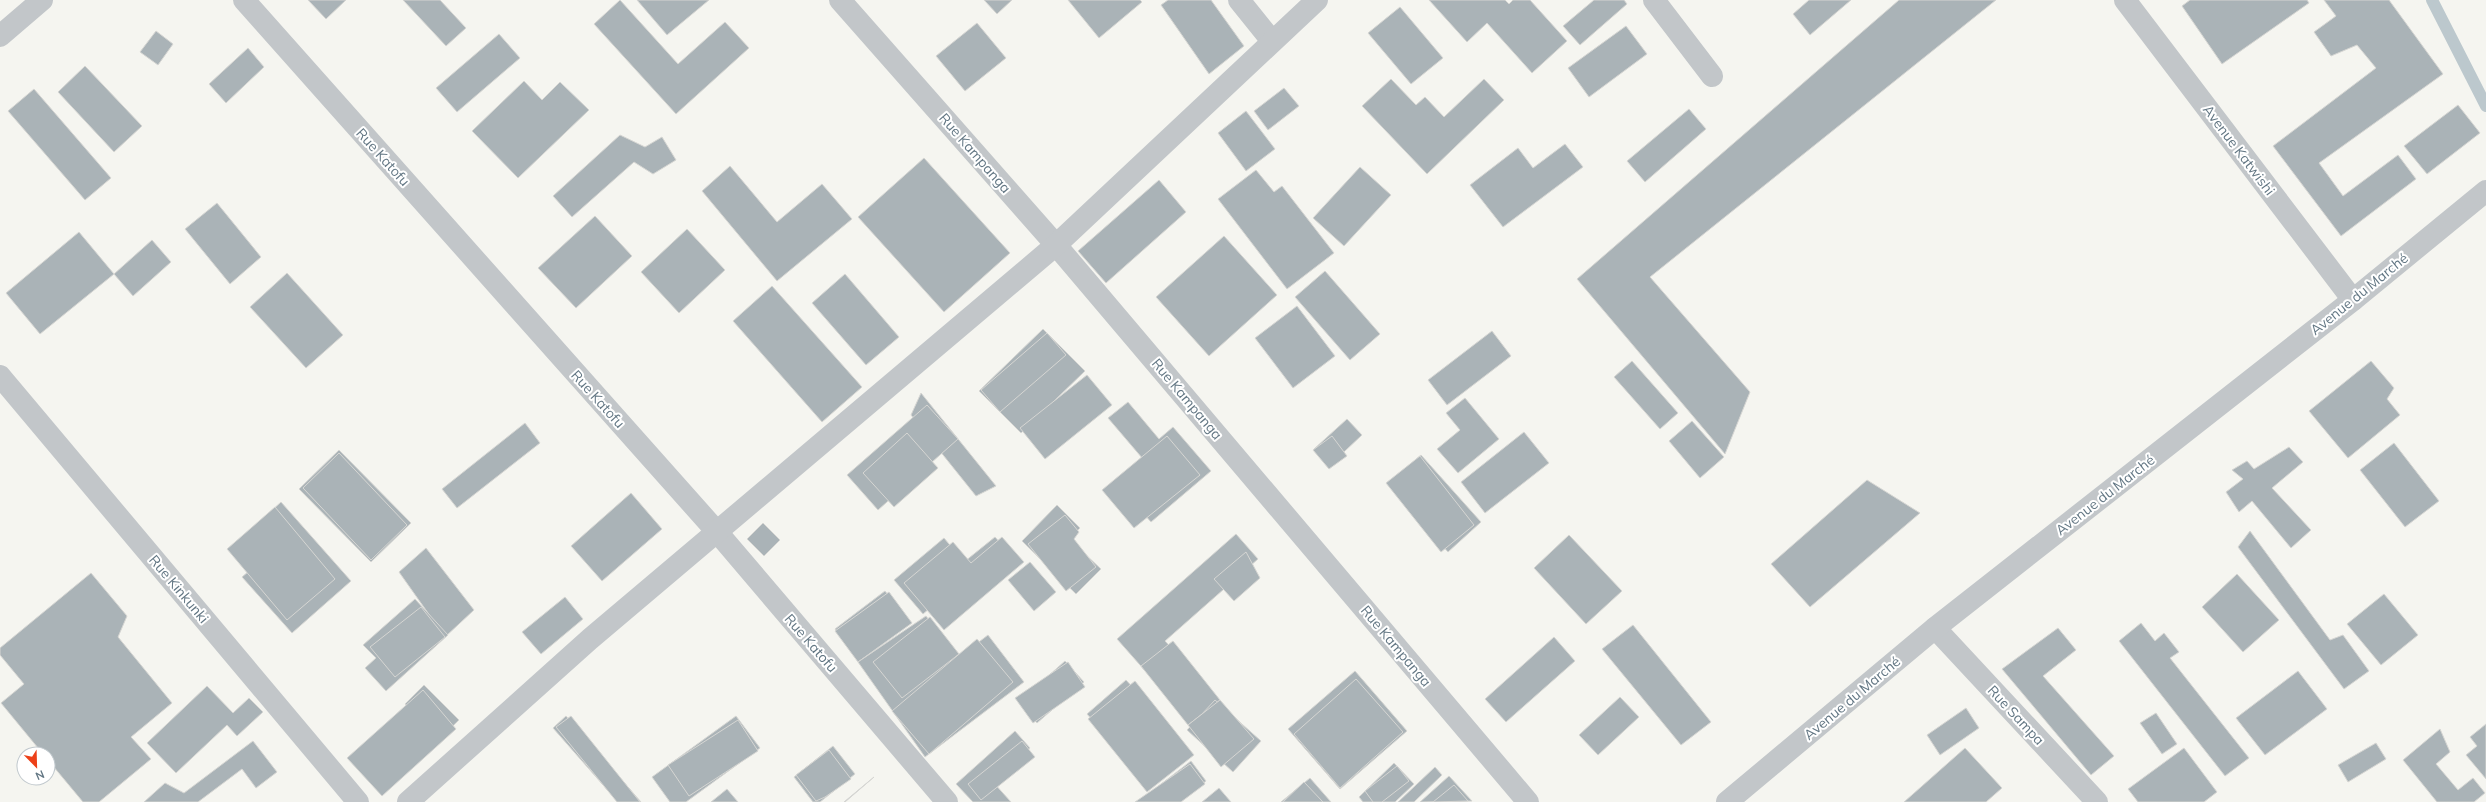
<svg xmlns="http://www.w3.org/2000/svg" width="2486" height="802" font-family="Mulish,sans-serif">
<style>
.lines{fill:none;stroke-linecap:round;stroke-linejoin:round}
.stream{stroke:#bcc8cd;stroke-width:12}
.building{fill:#aab3b7;stroke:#d6d6d3}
.minor{stroke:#c2c6c9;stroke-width:22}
.labels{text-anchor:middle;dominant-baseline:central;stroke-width:4;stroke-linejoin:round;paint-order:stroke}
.street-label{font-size:14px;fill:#627683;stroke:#fff}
</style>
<rect width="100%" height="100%" fill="#f5f5f0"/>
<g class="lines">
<path class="stream" d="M 2432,0 L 2486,106"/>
</g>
<g class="building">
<path d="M 308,0 L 346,0 L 326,19 Z"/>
<path d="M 403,0 L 440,0 L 466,28 L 446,46 Z"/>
<path d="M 620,0 L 678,64 L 725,22 L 749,48 L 676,114 L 594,24 Z"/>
<path d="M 637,0 L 709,0 L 667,35 Z"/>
<path d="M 984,0 L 1012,0 L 997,14 Z"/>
<path d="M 1068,0 L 1140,0 L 1142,2 L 1099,38 Z"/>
<path d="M 1168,0 L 1211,0 L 1244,46 L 1209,74 L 1161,5 Z"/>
<path d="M 1429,0 L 1505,0 L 1509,4 L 1513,0 L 1530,0 L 1567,41 L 1532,73 L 1487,23 L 1467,42 Z"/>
<path d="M 1594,0 L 1624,0 L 1627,4 L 1580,45 L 1563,26 Z"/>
<path d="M 1809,0 L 1851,0 L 1810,35 L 1793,14 Z"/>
<path d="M 1899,0 L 1996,0 L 1650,277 L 1750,392 L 1725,454 L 1577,279 Z"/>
<path d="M 2190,0 L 2307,0 L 2309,3 L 2222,64 L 2182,6 Z"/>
<path d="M 2324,0 L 2389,0 L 2443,74 L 2319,163 L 2343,196 L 2398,155 L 2416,179 L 2341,236 L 2273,146 L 2376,68 L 2357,45 L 2331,56 L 2314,32 L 2336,16 Z"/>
<path d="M 1400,7 L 1443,58 L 1411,84 L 1368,33 Z"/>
<path d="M 977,23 L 1006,58 L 965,91 L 936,56 Z"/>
<path d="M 1626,26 L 1647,54 L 1589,97 L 1568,68 Z"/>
<path d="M 156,31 L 173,44 L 158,65 L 140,52 Z"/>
<path d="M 499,34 L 520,58 L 457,112 L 436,88 Z"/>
<path d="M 248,48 L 264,67 L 226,103 L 209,84 Z"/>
<path d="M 85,66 L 142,126 L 114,152 L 58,92 Z"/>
<path d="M 1391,79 L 1416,105 L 1425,97 L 1444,117 L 1484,79 L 1504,100 L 1427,174 L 1362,106 Z"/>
<path d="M 524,81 L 542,100 L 560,82 L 589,110 L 518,178 L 472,131 Z"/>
<path d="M 1284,88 L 1299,106 L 1268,130 L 1254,111 Z"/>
<path d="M 34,89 L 111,178 L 85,200 L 8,111 Z"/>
<path d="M 2458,105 L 2480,133 L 2427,174 L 2404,146 Z"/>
<path d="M 1689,109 L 1706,129 L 1645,182 L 1627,161 Z"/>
<path d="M 1246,111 L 1275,149 L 1246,171 L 1218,133 Z"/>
<path d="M 620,135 L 645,147 L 662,137 L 676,160 L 653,174 L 634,162 L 572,217 L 553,196 Z"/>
<path d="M 1565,144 L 1583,167 L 1503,227 L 1470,185 L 1518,148 L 1533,168 Z"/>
<path d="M 924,158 L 1010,253 L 944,312 L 858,217 Z"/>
<path d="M 730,166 L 777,222 L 822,184 L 852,219 L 777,281 L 702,191 Z"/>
<path d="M 1360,167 L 1391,195 L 1344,246 L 1313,218 Z"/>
<path d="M 1256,170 L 1274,192 L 1282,186 L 1334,253 L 1287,289 L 1218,199 Z"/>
<path d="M 1159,180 L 1186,212 L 1106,283 L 1078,251 Z"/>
<path d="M 217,203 L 261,257 L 230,284 L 185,229 Z"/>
<path d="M 595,216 L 632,256 L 576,308 L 538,268 Z"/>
<path d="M 687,229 L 725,270 L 679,313 L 641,272 Z"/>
<path d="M 79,232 L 114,274 L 40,334 L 6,293 Z"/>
<path d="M 1224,236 L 1277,295 L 1209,356 L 1156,297 Z"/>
<path d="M 152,240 L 171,262 L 133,296 L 114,274 Z"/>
<path d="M 1325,271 L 1380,334 L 1350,360 L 1295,297 Z"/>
<path d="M 287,273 L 343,335 L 306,368 L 250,307 Z"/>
<path d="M 845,274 L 899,337 L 866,365 L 812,303 Z"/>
<path d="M 772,286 L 862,387 L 822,422 L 733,321 Z"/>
<path d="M 1297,306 L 1335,356 L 1293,388 L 1255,338 Z"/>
<path d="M 1043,329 L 1085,371 L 1021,433 L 979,391 Z"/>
<path d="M 1492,331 L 1511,356 L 1447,405 L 1428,380 Z"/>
<path d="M 1047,333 L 1066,355 L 1000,412 L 981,390 Z"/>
<path d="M 1632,361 L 1678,413 L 1660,429 L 1614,377 Z"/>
<path d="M 2371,361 L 2394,388 L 2387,399 L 2400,415 L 2348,458 L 2309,411 Z"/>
<path d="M 1087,375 L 1112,405 L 1045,459 L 1020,428 Z"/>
<path d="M 921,393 L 996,486 L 976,496 L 911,415 Z"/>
<path d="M 1465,398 L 1499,439 L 1458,473 L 1437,449 L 1460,430 L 1446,413 Z"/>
<path d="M 1128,402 L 1159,439 L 1173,427 L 1211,471 L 1151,522 L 1116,482 L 1143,459 L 1108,418 Z"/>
<path d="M 927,405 L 958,439 L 878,510 L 847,475 Z"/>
<path d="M 1347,419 L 1362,435 L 1329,466 L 1314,449 Z"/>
<path d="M 1692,421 L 1724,457 L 1700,478 L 1669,441 Z"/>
<path d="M 525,423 L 540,443 L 457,508 L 442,489 Z"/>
<path d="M 1524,432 L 1549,463 L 1485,513 L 1461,482 Z"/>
<path d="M 907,433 L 938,468 L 894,507 L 863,473 Z"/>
<path d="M 1167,436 L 1200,475 L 1134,528 L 1102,490 Z"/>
<path d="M 1332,436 L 1347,456 L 1329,469 L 1313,450 Z"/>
<path d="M 2394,443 L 2439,501 L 2405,527 L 2360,470 Z"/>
<path d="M 2289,447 L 2303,462 L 2272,488 L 2311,530 L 2291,548 L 2252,501 L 2239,512 L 2226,492 L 2243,479 L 2232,470 L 2247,461 L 2254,469 Z"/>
<path d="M 339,450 L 411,523 L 371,562 L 299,489 Z"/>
<path d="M 339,453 L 407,525 L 371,560 L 303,488 Z"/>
<path d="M 1421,455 L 1481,522 L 1448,552 L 1388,484 Z"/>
<path d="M 1420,456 L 1474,525 L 1441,552 L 1386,483 Z"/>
<path d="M 1867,480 L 1920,513 L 1810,607 L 1771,564 Z"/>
<path d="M 631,493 L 662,529 L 602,581 L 571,546 Z"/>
<path d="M 281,502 L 351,581 L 292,633 L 242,577 L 255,566 L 235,544 Z"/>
<path d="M 1057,505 L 1080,528 L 1069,539 L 1101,569 L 1076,594 L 1022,541 Z"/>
<path d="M 275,507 L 335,579 L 287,620 L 227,549 Z"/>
<path d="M 1065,515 L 1079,532 L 1074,539 L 1096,567 L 1066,591 L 1028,544 Z"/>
<path d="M 763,523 L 780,540 L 764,556 L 747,539 Z"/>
<path d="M 2250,531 L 2330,640 L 2343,635 L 2369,671 L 2344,689 L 2238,547 Z"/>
<path d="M 1236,534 L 1258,559 L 1165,641 L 1182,659 L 1155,682 L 1117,639 Z"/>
<path d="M 1569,535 L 1622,591 L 1586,624 L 1534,568 Z"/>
<path d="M 995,537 L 1003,546 L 923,614 L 894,580 L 944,538 L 964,562 Z"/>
<path d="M 1002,537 L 1024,562 L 944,630 L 904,583 L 953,542 L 971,563 Z"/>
<path d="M 426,548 L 474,610 L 445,637 L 399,572 Z"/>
<path d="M 1246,552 L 1260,578 L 1234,601 L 1214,579 Z"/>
<path d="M 1030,562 L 1056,592 L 1034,611 L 1008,580 Z"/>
<path d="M 91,573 L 127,616 L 118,637 L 172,703 L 131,737 L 151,759 L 99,802 L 83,802 L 48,760 L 48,754 L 43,754 L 1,703 L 24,684 L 0,655 L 0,648 Z"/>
<path d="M 2237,574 L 2279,620 L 2243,652 L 2202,607 Z"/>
<path d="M 885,591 L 909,622 L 859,660 L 835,629 Z"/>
<path d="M 889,592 L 912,623 L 858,662 L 835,631 Z"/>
<path d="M 2384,594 L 2418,635 L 2381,665 L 2347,624 Z"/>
<path d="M 565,597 L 583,619 L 541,654 L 522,632 Z"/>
<path d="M 415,599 L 448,635 L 386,691 L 365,668 L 376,658 L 363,645 Z"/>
<path d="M 421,607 L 445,637 L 395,677 L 370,647 Z"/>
<path d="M 926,616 L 958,658 L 988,635 L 1024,682 L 925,757 L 858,662 Z"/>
<path d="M 930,617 L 959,654 L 902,698 L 873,662 Z"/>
<path d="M 2141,623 L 2155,641 L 2164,633 L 2179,652 L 2170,658 L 2249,758 L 2225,776 L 2119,641 Z"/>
<path d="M 1633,625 L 1711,722 L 1681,745 L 1602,649 Z"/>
<path d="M 2058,628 L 2076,650 L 2043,676 L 2114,756 L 2091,775 L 2002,669 Z"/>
<path d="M 1554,637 L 1575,661 L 1506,722 L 1485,699 Z"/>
<path d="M 977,639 L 1013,682 L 929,754 L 892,711 Z"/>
<path d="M 1173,641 L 1220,700 L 1188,725 L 1141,666 Z"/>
<path d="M 1065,661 L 1084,682 L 1037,723 L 1019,702 Z"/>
<path d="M 1068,662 L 1085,687 L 1033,723 L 1015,698 Z"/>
<path d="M 1355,671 L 1407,731 L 1340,789 L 1288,729 Z"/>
<path d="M 2298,671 L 2327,709 L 2265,755 L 2236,718 Z"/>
<path d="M 1356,679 L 1403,732 L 1340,788 L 1294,734 Z"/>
<path d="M 1126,680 L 1158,715 L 1118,749 L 1087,714 Z"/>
<path d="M 1135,681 L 1194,755 L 1147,792 L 1088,719 Z"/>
<path d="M 424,685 L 459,720 L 390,787 L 370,766 L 419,719 L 405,704 Z"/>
<path d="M 207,686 L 233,713 L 249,698 L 263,712 L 237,736 L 227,725 L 176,773 L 147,743 Z"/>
<path d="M 423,690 L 456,729 L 382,796 L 347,758 Z"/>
<path d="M 1620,697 L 1639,717 L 1598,755 L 1579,735 Z"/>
<path d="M 1215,700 L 1261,741 L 1233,772 L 1187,730 Z"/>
<path d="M 1220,700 L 1254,739 L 1221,767 L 1188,725 Z"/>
<path d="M 1966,708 L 1979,728 L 1940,755 L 1927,735 Z"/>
<path d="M 2156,713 L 2177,744 L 2162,754 L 2140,723 Z"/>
<path d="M 566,716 L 641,802 L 618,802 L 553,728 Z"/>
<path d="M 571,716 L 640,802 L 617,802 L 556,727 Z"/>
<path d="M 736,716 L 760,748 L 686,802 L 670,802 L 652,777 Z"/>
<path d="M 738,720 L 758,751 L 689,796 L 668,765 Z"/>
<path d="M 2486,724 L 2486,779 L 2466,755 L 2477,746 L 2470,737 Z"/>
<path d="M 2440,729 L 2450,752 L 2436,764 L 2458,790 L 2473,778 L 2485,793 L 2474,802 L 2437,802 L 2403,760 Z"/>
<path d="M 1015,731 L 1030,748 L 993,782 L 1011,802 L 973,802 L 956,784 Z"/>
<path d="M 253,741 L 277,772 L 256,788 L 242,769 L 198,802 L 144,802 L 165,783 L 184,793 Z"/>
<path d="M 1022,741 L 1035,757 L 981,800 L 968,784 Z"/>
<path d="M 2376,743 L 2386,759 L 2348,782 L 2338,765 Z"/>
<path d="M 833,746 L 855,774 L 820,802 L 813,802 L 794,777 Z"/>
<path d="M 1965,748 L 2002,788 L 1986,802 L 1904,802 Z"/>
<path d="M 2184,748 L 2217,792 L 2204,802 L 2138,802 L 2128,789 Z"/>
<path d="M 829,750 L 851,779 L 825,797 L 816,801 L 796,775 Z"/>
<path d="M 1191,761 L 1206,781 L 1179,802 L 1138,802 Z"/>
<path d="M 1394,763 L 1414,784 L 1395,802 L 1363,802 L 1359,797 Z"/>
<path d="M 1190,764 L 1205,784 L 1181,802 L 1135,802 Z"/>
<path d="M 1397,766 L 1409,781 L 1382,802 L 1373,802 L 1365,791 Z"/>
<path d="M 1435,767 L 1442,775 L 1414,802 L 1398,802 Z"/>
<path d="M 1449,776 L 1472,801 L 1420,802 Z"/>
<path d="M 874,777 L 845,802 L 844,802 Z"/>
<path d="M 1310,778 L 1331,802 L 1281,802 Z"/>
<path d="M 1304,782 L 1323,802 L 1283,802 Z"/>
<path d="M 1454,785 L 1468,801 L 1433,802 Z"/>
<path d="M 1219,788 L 1231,802 L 1202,802 Z"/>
<path d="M 727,789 L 738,802 L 711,802 Z"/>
</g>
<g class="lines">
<g class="minor">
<path d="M 244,0 L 718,533 L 947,802"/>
<path d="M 840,0 L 1056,245 L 1528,802"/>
<path d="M 1239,0 L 1272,41"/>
<path d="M 1654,0 L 1712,76"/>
<path d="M 2125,0 L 2353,300"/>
<path d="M 0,36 L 42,0"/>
<path d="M 0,376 L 358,802"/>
<path d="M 1935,628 L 2097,802"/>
<path d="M 408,802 L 590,639 L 1056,245 L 1317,0"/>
<path d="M 1727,802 L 1935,628 L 2353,300 L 2486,191"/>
</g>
</g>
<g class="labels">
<g class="street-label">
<text transform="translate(2239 150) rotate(53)">Avenue Katwishi</text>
<text transform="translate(975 153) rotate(49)">Rue Kampanga</text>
<text transform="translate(383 157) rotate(48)">Rue Katofu</text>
<text transform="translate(2359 294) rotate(-39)">Avenue du Marché</text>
<text transform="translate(598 399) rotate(48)">Rue Katofu</text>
<text transform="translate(1187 399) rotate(50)">Rue Kampanga</text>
<text transform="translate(2105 495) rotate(-38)">Avenue du Marché</text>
<text transform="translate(179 589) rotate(50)">Rue Kinkunki</text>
<text transform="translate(811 643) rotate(49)">Rue Katofu</text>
<text transform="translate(1396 646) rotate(50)">Rue Kampanga</text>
<text transform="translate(1852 698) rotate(-40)">Avenue du Marché</text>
<text transform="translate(2016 715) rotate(47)">Rue Sampa</text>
</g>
</g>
<g transform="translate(36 766) rotate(157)"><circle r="19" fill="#ffffff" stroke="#c0c8cd"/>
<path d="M0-3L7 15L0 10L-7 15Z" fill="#ed4018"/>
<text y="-6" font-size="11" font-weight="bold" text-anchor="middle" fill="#627683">N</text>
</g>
</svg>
